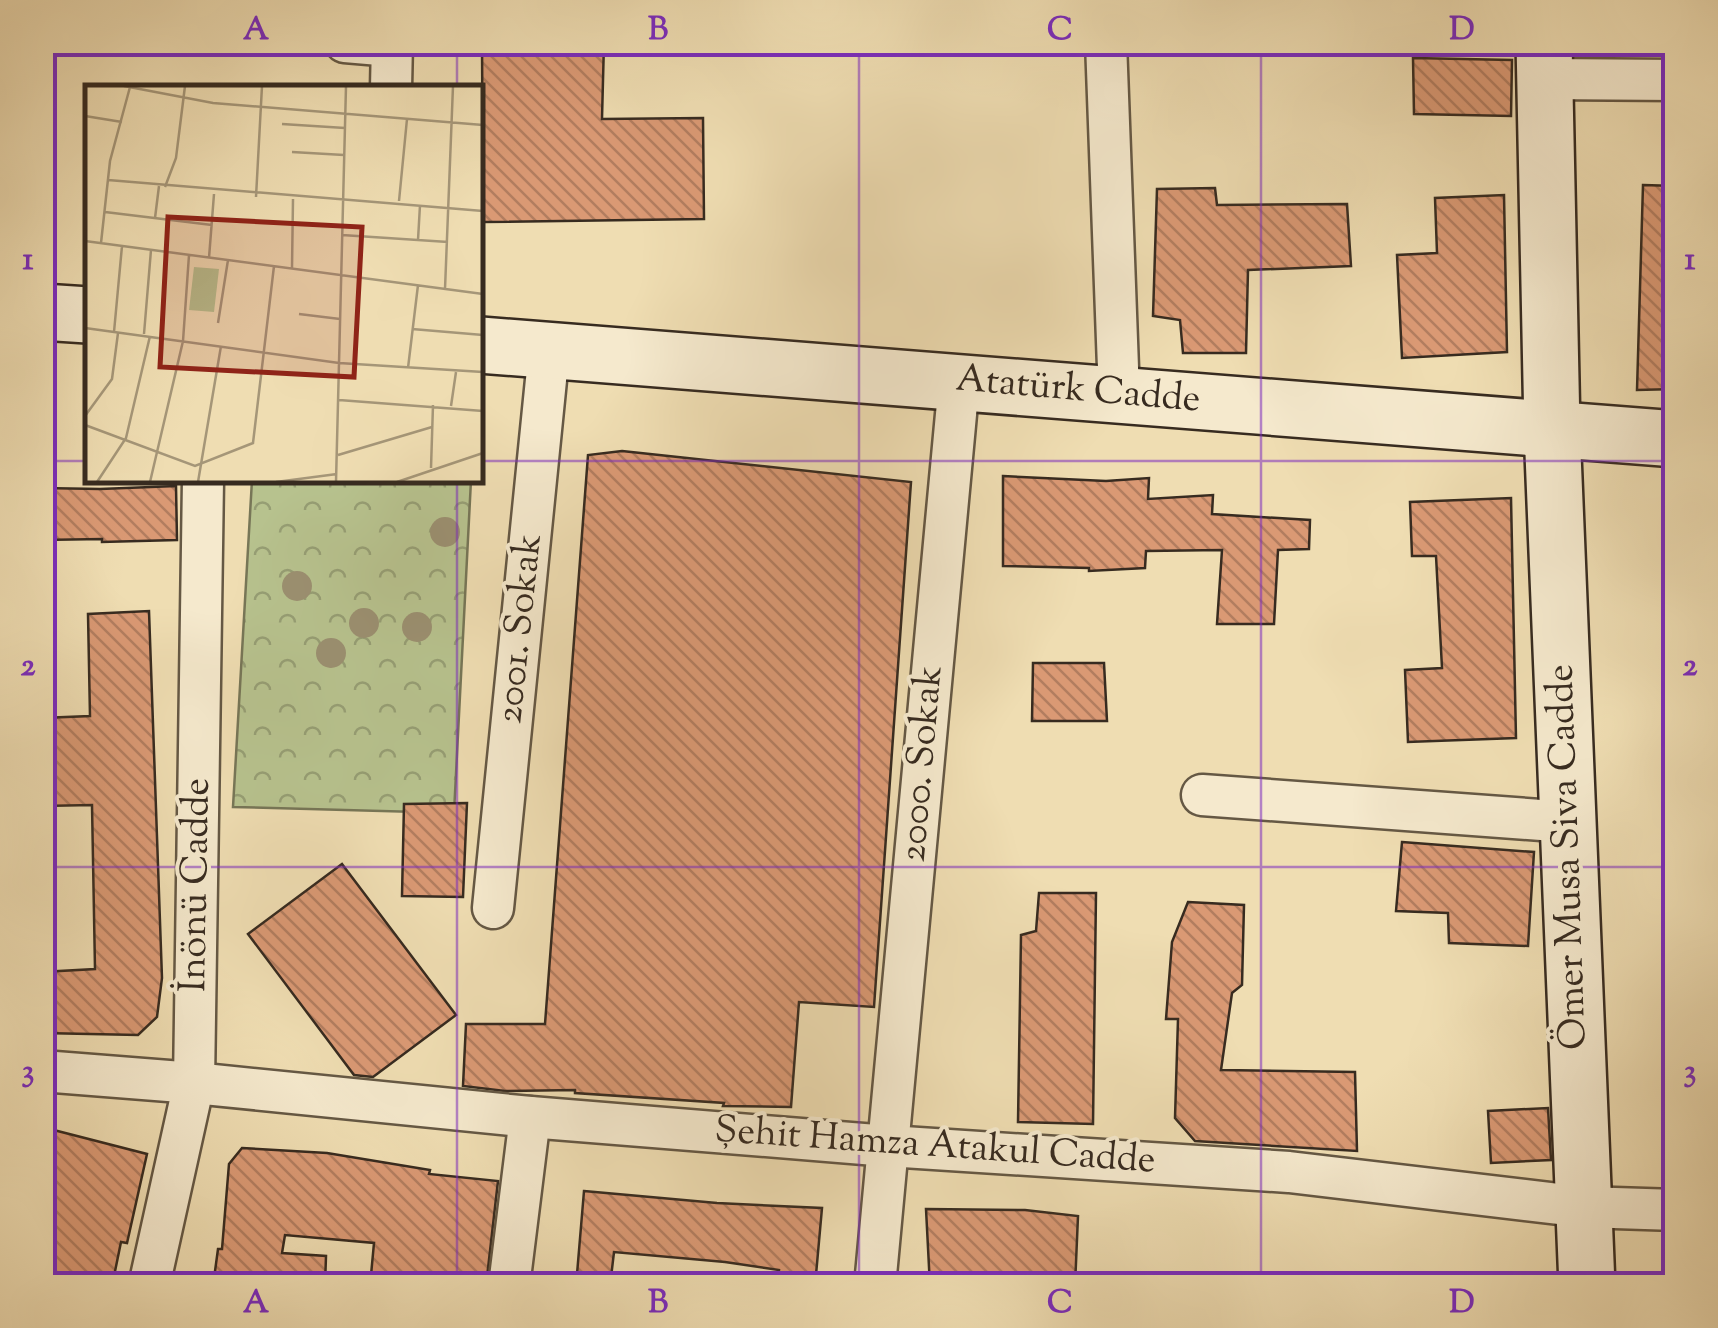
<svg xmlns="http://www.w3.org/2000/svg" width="1718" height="1328" font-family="'Sorts Mill Goudy',serif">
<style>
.forest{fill:url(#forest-crowns);stroke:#777657;stroke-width:2.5}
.building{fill:url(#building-back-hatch);stroke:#372b20;stroke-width:2.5}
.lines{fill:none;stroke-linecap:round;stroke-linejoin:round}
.street-casing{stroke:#655844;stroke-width:45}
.secondary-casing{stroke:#372b20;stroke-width:60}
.street{stroke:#f5e9cd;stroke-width:40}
.secondary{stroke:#f5e9cd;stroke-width:55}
.tree{fill:#9b9071}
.grid{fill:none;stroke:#7b2cbf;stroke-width:2.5;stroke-opacity:0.55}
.labels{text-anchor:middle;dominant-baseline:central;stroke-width:8;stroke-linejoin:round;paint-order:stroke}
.street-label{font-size:38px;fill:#372b20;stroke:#f5e9cd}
.inset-road{fill:none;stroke:#a59678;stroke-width:2.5}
.view{fill:#8f2418;fill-opacity:0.15;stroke:#8f2418;stroke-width:5}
.inset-edge{fill:none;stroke:#372b20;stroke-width:5}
.neatline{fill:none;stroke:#7b2cbf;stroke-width:4}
.grid-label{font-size:32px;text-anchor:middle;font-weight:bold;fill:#7b2cbf}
</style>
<defs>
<pattern id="forest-crowns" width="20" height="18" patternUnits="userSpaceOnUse" patternTransform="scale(2.5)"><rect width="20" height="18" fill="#b7c28e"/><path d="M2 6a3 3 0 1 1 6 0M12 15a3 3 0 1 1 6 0" fill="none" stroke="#969e74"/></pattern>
<pattern id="building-back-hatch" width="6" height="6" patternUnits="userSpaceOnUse" patternTransform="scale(2.5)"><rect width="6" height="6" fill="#da9974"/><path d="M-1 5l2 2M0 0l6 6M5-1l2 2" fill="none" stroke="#b27d5f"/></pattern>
</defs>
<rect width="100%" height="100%" fill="#efddb2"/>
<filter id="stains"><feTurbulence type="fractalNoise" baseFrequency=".002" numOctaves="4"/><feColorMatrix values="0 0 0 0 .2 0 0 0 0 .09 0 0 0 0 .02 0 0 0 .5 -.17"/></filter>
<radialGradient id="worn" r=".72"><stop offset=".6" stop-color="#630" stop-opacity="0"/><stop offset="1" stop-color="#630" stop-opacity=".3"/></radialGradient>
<path class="forest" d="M 252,480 L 471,480 L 454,813 L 233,807 Z"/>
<g class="building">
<path d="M 482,42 L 604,42 L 602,119 L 703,118 L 704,219 L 483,222 Z"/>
<path d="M 1413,58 L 1512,60 L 1511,116 L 1414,114 Z"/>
<path d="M 1643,185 L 1676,186 L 1676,389 L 1637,390 Z"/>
<path d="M 1215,188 L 1217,205 L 1347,204 L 1351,266 L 1248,270 L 1246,353 L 1183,353 L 1180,320 L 1153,316 L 1157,189 Z"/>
<path d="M 1504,195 L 1507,352 L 1402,358 L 1397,255 L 1437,253 L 1435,198 Z"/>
<path d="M 622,451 L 911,482 L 874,1007 L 799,1002 L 791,1107 L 723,1106 L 724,1103 L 575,1093 L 575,1090 L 505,1091 L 463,1086 L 466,1024 L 545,1024 L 588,455 Z"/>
<path d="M 1003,476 L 1106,481 L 1149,478 L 1148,499 L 1213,495 L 1212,514 L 1310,520 L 1309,549 L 1278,550 L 1274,624 L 1217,624 L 1222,550 L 1146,551 L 1145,568 L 1089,571 L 1089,568 L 1003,566 Z"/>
<path d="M 176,486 L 177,540 L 102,542 L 102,539 L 42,540 L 42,488 L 100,489 Z"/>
<path d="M 1511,498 L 1516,738 L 1408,742 L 1405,670 L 1442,668 L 1436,556 L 1412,556 L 1410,502 Z"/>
<path d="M 149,611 L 162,978 L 157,1017 L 138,1035 L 42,1033 L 42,972 L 95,969 L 92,805 L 42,806 L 42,718 L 90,716 L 88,614 Z"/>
<path d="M 1033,663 L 1104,663 L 1107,721 L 1032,721 Z"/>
<path d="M 467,803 L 463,897 L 402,896 L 404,804 Z"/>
<path d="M 1402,842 L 1534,852 L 1528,946 L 1449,943 L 1448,913 L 1396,911 Z"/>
<path d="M 342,864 L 456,1015 L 373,1077 L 354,1075 L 248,934 Z"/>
<path d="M 1039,893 L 1096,893 L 1093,1124 L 1018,1122 L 1021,935 L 1036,931 Z"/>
<path d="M 1188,902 L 1244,905 L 1242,985 L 1232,993 L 1221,1070 L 1355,1072 L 1357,1151 L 1195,1141 L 1175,1118 L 1178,1019 L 1166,1019 L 1172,942 Z"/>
<path d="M 1548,1108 L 1551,1160 L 1491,1163 L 1488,1111 Z"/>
<path d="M 42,1127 L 147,1154 L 127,1243 L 121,1242 L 112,1286 L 42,1286 Z"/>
<path d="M 242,1148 L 327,1153 L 430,1170 L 429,1174 L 498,1181 L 486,1286 L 370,1286 L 374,1243 L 285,1235 L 282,1253 L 326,1256 L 325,1286 L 213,1286 L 218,1249 L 222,1249 L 229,1164 Z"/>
<path d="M 584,1191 L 717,1203 L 822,1208 L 815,1286 L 778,1280 L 779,1270 L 725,1262 L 614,1252 L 610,1286 L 576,1286 Z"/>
<path d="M 926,1209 L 1025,1210 L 1078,1216 L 1075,1286 L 930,1286 Z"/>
</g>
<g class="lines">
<g class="street-casing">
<g id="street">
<path d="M 345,42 L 392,46"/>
<path d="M 1106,42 L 1119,395"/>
<path d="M 1545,79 L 1676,80"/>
<path d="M 391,88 L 392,42"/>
<path d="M 1202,795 L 1568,822"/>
<path d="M 493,908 L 549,350"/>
<path d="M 42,1071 L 194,1083 L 530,1117 L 888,1146 L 1289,1172 L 1584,1207 L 1676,1210"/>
<path d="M 149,1286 L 194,1083 L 203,480"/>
<path d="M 509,1286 L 530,1117"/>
<path d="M 875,1286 L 959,382"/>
</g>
</g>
<g class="secondary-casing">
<g id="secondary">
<path d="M 1544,42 L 1552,429 L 1587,1286"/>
<path d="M 42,312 L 88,315"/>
<path d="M 480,345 L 1676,439"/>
</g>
</g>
<use href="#street" class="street"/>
<use href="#secondary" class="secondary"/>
</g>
<g class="tree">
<circle cx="445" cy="532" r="15"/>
<circle cx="297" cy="586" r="15"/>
<circle cx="364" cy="623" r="15"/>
<circle cx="417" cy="627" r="15"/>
<circle cx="331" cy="653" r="15"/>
</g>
<path class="grid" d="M 457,42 L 457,88M 859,42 L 859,1286M 1261,42 L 1261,1286M 42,461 L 88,461M 480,461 L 1676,461M 457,480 L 457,1286M 42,867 L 1676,867"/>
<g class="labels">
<g class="street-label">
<text transform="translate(1078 391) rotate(5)">Atatürk Cadde</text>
<text transform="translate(521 629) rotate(-84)">2001. Sokak</text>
<text transform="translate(923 764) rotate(-85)">2000. Sokak</text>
<text transform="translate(1569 857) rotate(-92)">Ömer Musa Siva Cadde</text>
<text transform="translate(197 885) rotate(-89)">İnönü Cadde</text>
<text transform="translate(935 1147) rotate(4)">Şehit Hamza Atakul Cadde</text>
</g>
</g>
<g transform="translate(85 85)">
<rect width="398" height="398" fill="#efddb2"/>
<path d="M 109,182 L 134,184 L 129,227 L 104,225 Z" fill="#b7c28e"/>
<path class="inset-road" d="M 39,1 L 128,18 L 398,40M 0,31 L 37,37M 197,39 L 260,43M 207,67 L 259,70M 23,95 L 398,126M 80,102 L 91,73 L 100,1M 171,112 L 177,1M 314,116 L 322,34M 20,127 L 127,140M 70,133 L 74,101M 257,150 L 363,157M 333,155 L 335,120M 0,156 L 398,209M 16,158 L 25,76 L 45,2M 124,173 L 129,109M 207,183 L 208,114M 360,204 L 368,1M 214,229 L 255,234M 133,238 L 143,175M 0,243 L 254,278 L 398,287M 327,244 L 398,250M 29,247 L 37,161M 59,249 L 66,165M 323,283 L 333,200M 254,315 L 398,326M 366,321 L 371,287M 0,331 L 27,294 L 33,248M 0,340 L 110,381 L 168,358 L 189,181M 253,370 L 347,342M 346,383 L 348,320M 12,397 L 41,353 L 65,251M 65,397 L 98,256 L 104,170M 113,397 L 136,261M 191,397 L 252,389M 251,397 L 261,1M 312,397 L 398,368"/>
<path class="view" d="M 83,132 L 277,142 L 269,292 L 75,282 Z"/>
<rect width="398" height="398" class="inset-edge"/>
</g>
<rect width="1718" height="1328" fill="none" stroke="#efddb2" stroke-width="110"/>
<rect x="55" y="55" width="1608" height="1218" class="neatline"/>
<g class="grid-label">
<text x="256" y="39">A</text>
<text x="658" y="39">B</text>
<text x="1060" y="39">C</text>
<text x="1462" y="39">D</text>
<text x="28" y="269">1</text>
<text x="1690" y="269">1</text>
<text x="28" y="675">2</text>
<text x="1690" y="675">2</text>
<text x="28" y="1081">3</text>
<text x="1690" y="1081">3</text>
<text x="256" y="1312">A</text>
<text x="658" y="1312">B</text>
<text x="1060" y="1312">C</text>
<text x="1462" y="1312">D</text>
</g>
<rect width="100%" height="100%" filter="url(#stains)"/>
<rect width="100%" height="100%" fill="url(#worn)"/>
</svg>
